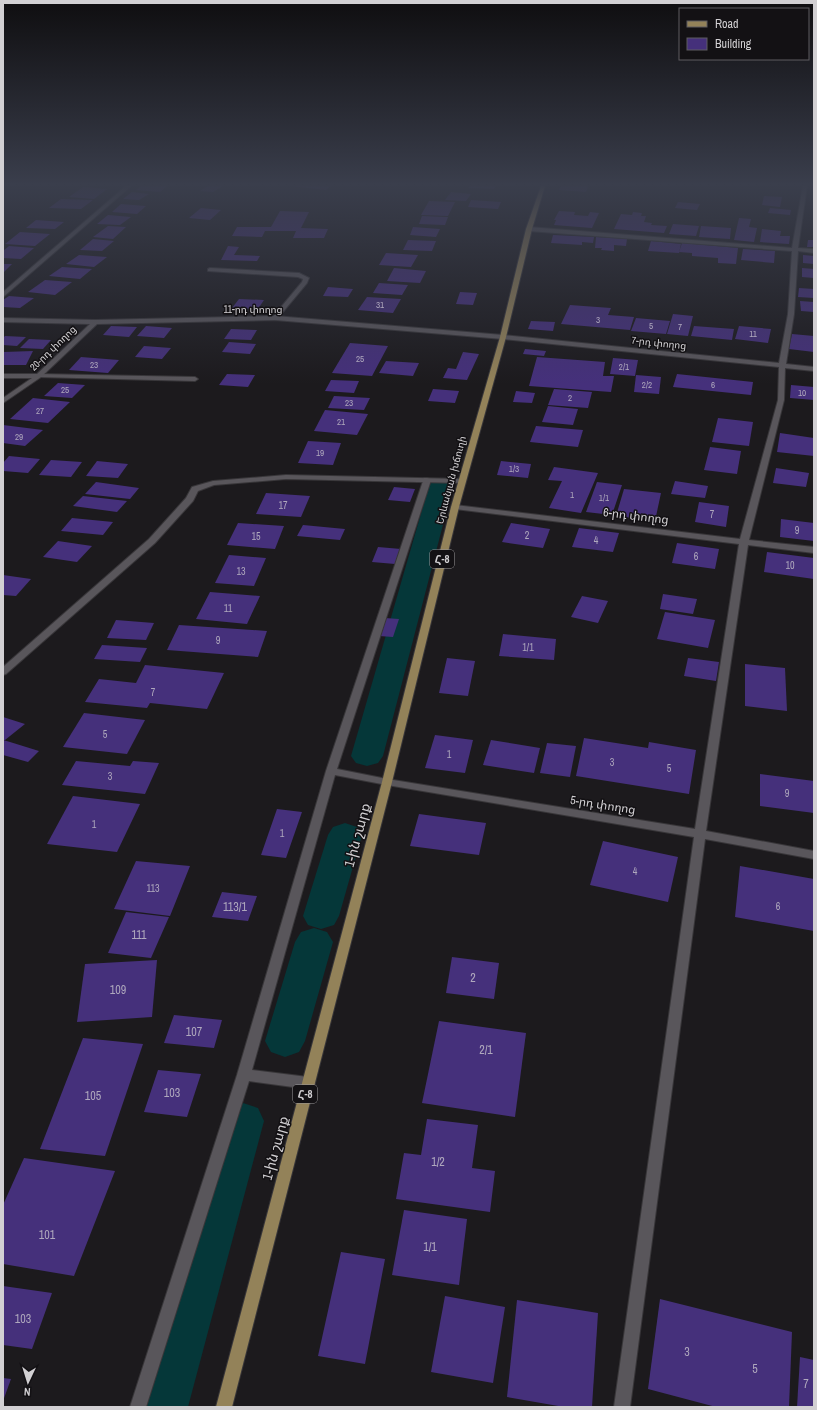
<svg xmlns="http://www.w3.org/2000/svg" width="817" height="1410" font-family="'Archivo Narrow','Noto Sans Armenian',sans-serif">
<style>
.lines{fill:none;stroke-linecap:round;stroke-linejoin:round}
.canal{fill:#053739;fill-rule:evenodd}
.building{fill:#45307b}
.service-casing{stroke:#383639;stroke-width:2}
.minor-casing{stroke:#383639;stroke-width:2}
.primary-casing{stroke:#383639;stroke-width:2}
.service{fill:#59565b;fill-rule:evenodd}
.minor{fill:#59565b;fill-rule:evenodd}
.primary{fill:#938259;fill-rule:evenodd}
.labels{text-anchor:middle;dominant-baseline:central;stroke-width:3;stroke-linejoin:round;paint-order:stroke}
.far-number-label{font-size:9px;fill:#afa8bd}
.far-street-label{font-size:10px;fill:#d2d0d3;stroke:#131114}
.number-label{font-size:10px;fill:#afa8bd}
.shield{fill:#131114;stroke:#99979a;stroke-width:1}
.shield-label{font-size:11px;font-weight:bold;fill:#d2d0d3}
.street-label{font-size:12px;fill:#d2d0d3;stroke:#131114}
.near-number-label{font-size:12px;fill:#afa8bd}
.near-street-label{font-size:14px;fill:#d2d0d3;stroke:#131114}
</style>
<rect width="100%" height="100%" fill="#1c1a1d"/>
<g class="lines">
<g class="canal">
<path d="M 441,479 L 449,481 L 453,486 L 383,756 L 378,763 L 367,766 L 356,763 L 351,756 L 429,486 L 433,481 Z"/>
<path d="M 345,823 L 357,827 L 362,835 L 339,916 L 334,925 L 321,929 L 308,925 L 303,916 L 328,835 L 333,827 Z"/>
<path d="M 314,928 L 327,932 L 333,942 L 305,1041 L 299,1052 L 285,1057 L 271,1052 L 265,1041 L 295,942 L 301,932 Z"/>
<path d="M 243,1103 L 258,1108 L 264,1121 L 188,1407 L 138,1407 L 222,1121 L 228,1108 Z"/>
</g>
</g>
<g class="building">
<path d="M 141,186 L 167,186 L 160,192 L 136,190 Z"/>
<path d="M 208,186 L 223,186 L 213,192 L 200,191 Z"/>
<path d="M 291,186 L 331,186 L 326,190 Z"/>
<path d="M 469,186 L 496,186 L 494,189 L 468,188 Z"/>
<path d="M 561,186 L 588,186 L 586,192 L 559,190 Z"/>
<path d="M 83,187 L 107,189 L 94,199 L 69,197 Z"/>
<path d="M 132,192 L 149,194 L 139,200 L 123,199 Z"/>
<path d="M 451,192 L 471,194 L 466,201 L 445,200 Z"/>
<path d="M 764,196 L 782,197 L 780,207 L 762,205 Z"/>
<path d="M 61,199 L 93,200 L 81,209 L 49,208 Z"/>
<path d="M 471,200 L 501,202 L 498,209 L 468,207 Z"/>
<path d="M 429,201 L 455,202 L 448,216 L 421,215 Z"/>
<path d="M 678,202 L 700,204 L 697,210 L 675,208 Z"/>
<path d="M 121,204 L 146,206 L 137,214 L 112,212 Z"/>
<path d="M 201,208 L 221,210 L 210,220 L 189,218 Z"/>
<path d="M 770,208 L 791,210 L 790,215 L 768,213 Z"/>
<path d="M 280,211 L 309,212 L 301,228 L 328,229 L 324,238 L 293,238 L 296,231 L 265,231 L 262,237 L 232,236 L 237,227 L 271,227 Z"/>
<path d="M 559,211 L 575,212 L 574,215 L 588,216 L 590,212 L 599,213 L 592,228 L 554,225 L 556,220 L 554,220 Z"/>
<path d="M 633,212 L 642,213 L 641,216 L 646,216 L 644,222 L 652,223 L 651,225 L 667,226 L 664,233 L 614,229 L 621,214 L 632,215 Z"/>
<path d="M 108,215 L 131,217 L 120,225 L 97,224 Z"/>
<path d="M 422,216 L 448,217 L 445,225 L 419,224 Z"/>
<path d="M 739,218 L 751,219 L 749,227 L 757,228 L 754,242 L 734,240 Z"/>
<path d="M 36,220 L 64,222 L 55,229 L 26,228 Z"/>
<path d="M 673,224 L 699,226 L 696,236 L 669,234 Z"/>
<path d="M 108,226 L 126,227 L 113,239 L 93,237 Z"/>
<path d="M 701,226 L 731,228 L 730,239 L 699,237 Z"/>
<path d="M 413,227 L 440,229 L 436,237 L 410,235 Z"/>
<path d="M 762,229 L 781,231 L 780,236 L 790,236 L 789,244 L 760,242 Z"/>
<path d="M 20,232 L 50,234 L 35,246 L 5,244 Z"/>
<path d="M 553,235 L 594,237 L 593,243 L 582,242 L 582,245 L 551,243 Z"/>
<path d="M 596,237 L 627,239 L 626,246 L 614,245 L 614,251 L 601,250 L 602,248 L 595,248 Z"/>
<path d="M 93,239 L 114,241 L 102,251 L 80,250 Z"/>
<path d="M 408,240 L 436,241 L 432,251 L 403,250 Z"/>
<path d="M 808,240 L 814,240 L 814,247 L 807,247 Z"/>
<path d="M 651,241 L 681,244 L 679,253 L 648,251 Z"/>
<path d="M 682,243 L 738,248 L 736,264 L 718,263 L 718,258 L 692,256 L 692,253 L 679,252 Z"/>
<path d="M 9,246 L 34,248 L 21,259 L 3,258 L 3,251 Z"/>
<path d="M 228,246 L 239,247 L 234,255 L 260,256 L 257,261 L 221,260 Z"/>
<path d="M 743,249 L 775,251 L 774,263 L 741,260 Z"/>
<path d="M 386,253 L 418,255 L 411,267 L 379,265 Z"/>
<path d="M 79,255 L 107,257 L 94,267 L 66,264 Z"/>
<path d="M 803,255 L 814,256 L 814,264 L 803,263 Z"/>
<path d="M 3,264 L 12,264 L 3,273 Z"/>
<path d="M 62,267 L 92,269 L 80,279 L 49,276 Z"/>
<path d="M 394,268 L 426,271 L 420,283 L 387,281 Z"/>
<path d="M 802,268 L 814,269 L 814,278 L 802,277 Z"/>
<path d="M 45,280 L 72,282 L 55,295 L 28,292 Z"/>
<path d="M 379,283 L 408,285 L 402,295 L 373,293 Z"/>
<path d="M 328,287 L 353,289 L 348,297 L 323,296 Z"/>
<path d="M 799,288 L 814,289 L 814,298 L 798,297 Z"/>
<path d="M 460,292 L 477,293 L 473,305 L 456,304 Z"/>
<path d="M 9,296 L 34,298 L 20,308 L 3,307 L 3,300 Z"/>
<path d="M 367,297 L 401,299 L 393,313 L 358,310 Z"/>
<path d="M 239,299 L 264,300 L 258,309 L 232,308 Z"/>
<path d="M 800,301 L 814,302 L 814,312 L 801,311 Z"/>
<path d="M 570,305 L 611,308 L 608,315 L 634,317 L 630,330 L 561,324 Z"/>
<path d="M 673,314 L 693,316 L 688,336 L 667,334 Z"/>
<path d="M 636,318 L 670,321 L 666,334 L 631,331 Z"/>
<path d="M 531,321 L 555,322 L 553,331 L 528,329 Z"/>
<path d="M 111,326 L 137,327 L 129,337 L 103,335 Z"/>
<path d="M 146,326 L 172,328 L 164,338 L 137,336 Z"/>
<path d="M 694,326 L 734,329 L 732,340 L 691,336 Z"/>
<path d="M 739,326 L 771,329 L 768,343 L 735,339 Z"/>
<path d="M 231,329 L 257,330 L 251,340 L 224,339 Z"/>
<path d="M 792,334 L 814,336 L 814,352 L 789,349 Z"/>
<path d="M 5,336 L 26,337 L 17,346 L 3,345 L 3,338 Z"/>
<path d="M 29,339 L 51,340 L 43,349 L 20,348 Z"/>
<path d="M 229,342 L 256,344 L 250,354 L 222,352 Z"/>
<path d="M 350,343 L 388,346 L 372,376 L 332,373 Z"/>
<path d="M 144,346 L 171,348 L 162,359 L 135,357 Z"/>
<path d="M 525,349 L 546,351 L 544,356 L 523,354 Z"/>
<path d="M 33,351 L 26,365 L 3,365 L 3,352 Z"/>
<path d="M 463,352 L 479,354 L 467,380 L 443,378 L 448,368 L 456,369 Z"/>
<path d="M 81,357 L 119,360 L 108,373 L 69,370 Z"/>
<path d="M 537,357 L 605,362 L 603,376 L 614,376 L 611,392 L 529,386 Z"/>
<path d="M 613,358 L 638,360 L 635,376 L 610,374 Z"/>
<path d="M 386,361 L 419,363 L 413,376 L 379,373 Z"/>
<path d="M 227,374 L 255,375 L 248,387 L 219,385 Z"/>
<path d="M 677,374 L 753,382 L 751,395 L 673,387 Z"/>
<path d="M 636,375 L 661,377 L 659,394 L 634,392 Z"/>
<path d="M 331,380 L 359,381 L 354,393 L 325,391 Z"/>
<path d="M 58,383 L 85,385 L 72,398 L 44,396 Z"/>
<path d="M 791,385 L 814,387 L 814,400 L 790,398 Z"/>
<path d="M 433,389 L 459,391 L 455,403 L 428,401 Z"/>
<path d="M 554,389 L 592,392 L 588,408 L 548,405 Z"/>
<path d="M 516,391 L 535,393 L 532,403 L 513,402 Z"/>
<path d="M 334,396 L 370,398 L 364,410 L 328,408 Z"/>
<path d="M 33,398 L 70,402 L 48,423 L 10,419 Z"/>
<path d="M 548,406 L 578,409 L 573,425 L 542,422 Z"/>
<path d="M 325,410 L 368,414 L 357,435 L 314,431 Z"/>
<path d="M 718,418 L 753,422 L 749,446 L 712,442 Z"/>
<path d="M 3,425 L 43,430 L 25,446 L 3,443 Z"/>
<path d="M 536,426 L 583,430 L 578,447 L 530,442 Z"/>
<path d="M 780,433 L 814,438 L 814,456 L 777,452 Z"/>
<path d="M 308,441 L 341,443 L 333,465 L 298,463 Z"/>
<path d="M 710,447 L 741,451 L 737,474 L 704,470 Z"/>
<path d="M 9,456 L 40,459 L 28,473 L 3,471 L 3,463 Z"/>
<path d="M 51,460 L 82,462 L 71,477 L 39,475 Z"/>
<path d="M 97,461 L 128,464 L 118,478 L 86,476 Z"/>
<path d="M 501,461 L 531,464 L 528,478 L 497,475 Z"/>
<path d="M 554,467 L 598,473 L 581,513 L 549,508 L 562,481 L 548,480 Z"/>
<path d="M 776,468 L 809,473 L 806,487 L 773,483 Z"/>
<path d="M 675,481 L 708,486 L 705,498 L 671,494 Z"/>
<path d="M 96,482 L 139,488 L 130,499 L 85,494 Z"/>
<path d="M 597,482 L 622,485 L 612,515 L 586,512 Z"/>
<path d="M 394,487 L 415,489 L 410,502 L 388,500 Z"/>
<path d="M 624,489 L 661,493 L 655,521 L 616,516 Z"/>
<path d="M 266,493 L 310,496 L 301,517 L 256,514 Z"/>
<path d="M 83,496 L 127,501 L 117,512 L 73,506 Z"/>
<path d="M 699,502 L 729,506 L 726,527 L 695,522 Z"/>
<path d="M 72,518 L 113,522 L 103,535 L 61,531 Z"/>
<path d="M 781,519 L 814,523 L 814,541 L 780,537 Z"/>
<path d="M 238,523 L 284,526 L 275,549 L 227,545 Z"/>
<path d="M 511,523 L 550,529 L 543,548 L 502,542 Z"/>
<path d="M 303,525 L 345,529 L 340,540 L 297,536 Z"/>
<path d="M 579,528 L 619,533 L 613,552 L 572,547 Z"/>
<path d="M 58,541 L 92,546 L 77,562 L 43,557 Z"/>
<path d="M 677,543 L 719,549 L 715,569 L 672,563 Z"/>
<path d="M 378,547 L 401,549 L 395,564 L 372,562 Z"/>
<path d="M 767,552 L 814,558 L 814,579 L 764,572 Z"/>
<path d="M 229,555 L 266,558 L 254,586 L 215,583 Z"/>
<path d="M 3,575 L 31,579 L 16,596 L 3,595 Z"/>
<path d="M 210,592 L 247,595 L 260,596 L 247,624 L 196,619 Z"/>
<path d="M 663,594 L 697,599 L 693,614 L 660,609 Z"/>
<path d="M 582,596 L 608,601 L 598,623 L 571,617 Z"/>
<path d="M 665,612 L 715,620 L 708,648 L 657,639 Z"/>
<path d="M 385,618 L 399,619 L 393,637 L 379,636 Z"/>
<path d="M 116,620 L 154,623 L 146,640 L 107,638 Z"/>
<path d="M 179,625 L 267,631 L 258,657 L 167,650 Z"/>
<path d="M 503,634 L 556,639 L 554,660 L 499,656 Z"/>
<path d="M 102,645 L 147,648 L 140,662 L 94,659 Z"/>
<path d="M 447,658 L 475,661 L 468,696 L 439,693 Z"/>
<path d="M 688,658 L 719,662 L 716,681 L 684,676 Z"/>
<path d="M 745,664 L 785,668 L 787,711 L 745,706 Z"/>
<path d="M 145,665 L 224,673 L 207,709 L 150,703 L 147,708 L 85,702 L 99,679 L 136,683 Z"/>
<path d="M 84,713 L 145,720 L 127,754 L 63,747 Z"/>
<path d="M 3,717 L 25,724 L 5,740 L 3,740 Z"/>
<path d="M 435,735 L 473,740 L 465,773 L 425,768 Z"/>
<path d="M 584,738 L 648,748 L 649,742 L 696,750 L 689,794 L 576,776 Z"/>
<path d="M 3,740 L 10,742 L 39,751 L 28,762 L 3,755 Z"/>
<path d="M 491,740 L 540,748 L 534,773 L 483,765 Z"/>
<path d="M 547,743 L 576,746 L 570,777 L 540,773 Z"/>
<path d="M 76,761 L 130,766 L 133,761 L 159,763 L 145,794 L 62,785 Z"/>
<path d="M 760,774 L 814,781 L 814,813 L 760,806 Z"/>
<path d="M 73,796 L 140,804 L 117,852 L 47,844 Z"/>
<path d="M 277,809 L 302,812 L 286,858 L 261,855 Z"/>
<path d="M 419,814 L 486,823 L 479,855 L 410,846 Z"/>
<path d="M 603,841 L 678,857 L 668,902 L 590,885 Z"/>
<path d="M 136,861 L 190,866 L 170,916 L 114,909 Z"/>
<path d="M 740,866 L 814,879 L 814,931 L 735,917 Z"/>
<path d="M 222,892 L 257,896 L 248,921 L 212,917 Z"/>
<path d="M 126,912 L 169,917 L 151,958 L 108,953 Z"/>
<path d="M 452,957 L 499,963 L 494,999 L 446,993 Z"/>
<path d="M 157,960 L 152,1017 L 77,1022 L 85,964 Z"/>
<path d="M 174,1015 L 222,1020 L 214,1048 L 164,1043 Z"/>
<path d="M 439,1021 L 526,1033 L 515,1117 L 422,1103 Z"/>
<path d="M 83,1038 L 143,1044 L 105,1156 L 40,1149 Z"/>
<path d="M 158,1070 L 201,1074 L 187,1117 L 144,1112 Z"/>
<path d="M 427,1119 L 478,1125 L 472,1168 L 495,1171 L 490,1212 L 396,1199 L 404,1153 L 421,1155 Z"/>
<path d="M 24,1158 L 115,1171 L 74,1276 L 3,1264 L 3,1205 Z"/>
<path d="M 404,1210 L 467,1219 L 459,1285 L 392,1275 Z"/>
<path d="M 341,1252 L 385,1259 L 365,1364 L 318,1356 Z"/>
<path d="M 3,1286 L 52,1293 L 32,1349 L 3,1345 Z"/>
<path d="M 445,1296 L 505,1307 L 493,1383 L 431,1372 Z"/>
<path d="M 660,1299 L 792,1332 L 789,1407 L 716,1407 L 648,1389 Z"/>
<path d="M 517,1300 L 598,1313 L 592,1407 L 564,1407 L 507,1397 Z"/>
<path d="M 800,1357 L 814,1360 L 814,1407 L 797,1407 Z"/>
<path d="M 3,1378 L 11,1379 L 3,1401 Z"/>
</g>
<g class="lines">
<g class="service-casing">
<g id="service">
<path d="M 210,268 L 299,273 L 309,278 L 307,283 L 277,319 L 275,320 L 272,318 L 302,282 L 303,279 L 298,277 L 208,271 L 208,269 Z"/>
<path d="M 39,374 L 195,377 L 198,379 L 195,381 L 37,377 L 37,375 Z"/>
<path d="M 424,478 L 427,478 L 431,480 L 337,769 L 387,779 L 391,780 L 392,782 L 391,784 L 387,785 L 335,775 L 252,1070 L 308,1077 L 313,1079 L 315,1083 L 313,1087 L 308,1089 L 249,1081 L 146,1407 L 130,1407 L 237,1075 L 326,771 Z"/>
</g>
</g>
<g class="minor-casing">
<g id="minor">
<path d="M 126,186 L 131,186 L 3,297 L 3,292 Z"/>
<path d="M 803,186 L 807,186 L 798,248 L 814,249 L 814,253 L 798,251 L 794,314 L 786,364 L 814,367 L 814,371 L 785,368 L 784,400 L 749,540 L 814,547 L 814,553 L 748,545 L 706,831 L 814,851 L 814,859 L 705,839 L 630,1407 L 614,1407 L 694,837 L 387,785 L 383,784 L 382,782 L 383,780 L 387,779 L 695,829 L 739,544 L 455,509 L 451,507 L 455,505 L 740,539 L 778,400 L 779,367 L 503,339 L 275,320 L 97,324 L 41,377 L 3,403 L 3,398 L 32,378 L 3,378 L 3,374 L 37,374 L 90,324 L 3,322 L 3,318 L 95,320 L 275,316 L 503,335 L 779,363 L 788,314 L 792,251 L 529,231 L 526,229 L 529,227 L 792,248 Z"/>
<path d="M 286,475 L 462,479 L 466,481 L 462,483 L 286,479 L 214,485 L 198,491 L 193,501 L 155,543 L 6,674 L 3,675 L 3,667 L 149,539 L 186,498 L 192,487 L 213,481 Z"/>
</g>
</g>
<g class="primary-casing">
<path id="primary" d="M 541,186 L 545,186 L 532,229 L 506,337 L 459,507 L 392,782 L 232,1407 L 216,1407 L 382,782 L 451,507 L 500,337 L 526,229 Z"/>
</g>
<use href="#service" class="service"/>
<use href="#minor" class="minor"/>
<use href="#primary" class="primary"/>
</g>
<linearGradient id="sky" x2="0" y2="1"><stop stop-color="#0f0e10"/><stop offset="0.48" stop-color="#3a3e4c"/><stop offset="1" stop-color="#3a3e4c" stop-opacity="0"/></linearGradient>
<rect width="817" height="384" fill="url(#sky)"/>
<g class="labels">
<g class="far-number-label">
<text x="380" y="305">31</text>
<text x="598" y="320">3</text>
<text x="651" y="326">5</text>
<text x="680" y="327">7</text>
<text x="753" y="334">11</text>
<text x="360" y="359">25</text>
<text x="94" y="365">23</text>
<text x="624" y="367">2/1</text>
<text x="647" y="385">2/2</text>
<text x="713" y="385">6</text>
<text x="65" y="390">25</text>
<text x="802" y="393">10</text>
<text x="570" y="398">2</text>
<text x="349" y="403">23</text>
<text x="40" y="411">27</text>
<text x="341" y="422">21</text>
<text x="19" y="437">29</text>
<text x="320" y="453">19</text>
<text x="514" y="469">1/3</text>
<text x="572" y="495">1</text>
<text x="604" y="498">1/1</text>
</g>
<g class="far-street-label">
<text x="253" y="309">11-րդ փողոց</text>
<text transform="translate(659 343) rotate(6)">7-րդ փողոց</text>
<text transform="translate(53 348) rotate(-44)">20-րդ փողոց</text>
<text transform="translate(451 480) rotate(-75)">Երևանյան խճուղի</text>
</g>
<g class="number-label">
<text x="283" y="505">17</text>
<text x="712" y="514">7</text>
<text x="797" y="530">9</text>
<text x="527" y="535">2</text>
<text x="256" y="536">15</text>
<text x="596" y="540">4</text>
<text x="696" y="556">6</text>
<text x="790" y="565">10</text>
<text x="241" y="571">13</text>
<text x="228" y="608">11</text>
<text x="218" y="640">9</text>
<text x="528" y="647">1/1</text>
<text x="153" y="692">7</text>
<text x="105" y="734">5</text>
<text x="449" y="754">1</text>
<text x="612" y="762">3</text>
<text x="669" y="768">5</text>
<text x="110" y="776">3</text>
<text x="787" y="793">9</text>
<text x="94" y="824">1</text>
<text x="282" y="833">1</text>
<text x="635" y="871">4</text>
<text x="153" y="888">113</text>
<text x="778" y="906">6</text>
</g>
<g class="shield">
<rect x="430" y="550" width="24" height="18" rx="3"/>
<rect x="293" y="1085" width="24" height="18" rx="3"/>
</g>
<g class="shield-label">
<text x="442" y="559">Հ-8</text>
<text x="305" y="1094">Հ-8</text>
</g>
<g class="street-label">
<text transform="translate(636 516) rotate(7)">6-րդ փողոց</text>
<text transform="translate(603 805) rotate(9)">5-րդ փողոց</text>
</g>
<g class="near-number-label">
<text x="235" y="907">113/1</text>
<text x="139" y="935">111</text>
<text x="473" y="978">2</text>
<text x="118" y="990">109</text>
<text x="194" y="1032">107</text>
<text x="486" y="1050">2/1</text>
<text x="172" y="1093">103</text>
<text x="93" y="1096">105</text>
<text x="438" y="1162">1/2</text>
<text x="47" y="1235">101</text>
<text x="430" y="1247">1/1</text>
<text x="23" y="1319">103</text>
<text x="687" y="1352">3</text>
<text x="755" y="1369">5</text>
<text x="806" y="1384">7</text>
</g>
<g class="near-street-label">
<text transform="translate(357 835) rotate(-75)">1-ին շարք</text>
<text transform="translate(275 1148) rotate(-75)">1-ին շարք</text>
</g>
</g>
<rect width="817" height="1410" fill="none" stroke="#d2d0d3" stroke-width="8"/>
<rect x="679" y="8" width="130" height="52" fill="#131114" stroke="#5f5d60"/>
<rect x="687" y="21" width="20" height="6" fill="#938259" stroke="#5f5d60"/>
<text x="715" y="28" font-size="12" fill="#d2d0d3">Road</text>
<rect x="687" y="38" width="20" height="12" fill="#45307b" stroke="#5f5d60"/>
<text x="715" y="48" font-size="12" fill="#d2d0d3">Building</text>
<g transform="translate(28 1382) rotate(184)" stroke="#131114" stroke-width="3" paint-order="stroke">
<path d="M0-3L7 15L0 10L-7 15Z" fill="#d2d0d3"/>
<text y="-6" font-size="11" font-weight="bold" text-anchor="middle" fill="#d2d0d3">N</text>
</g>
</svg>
